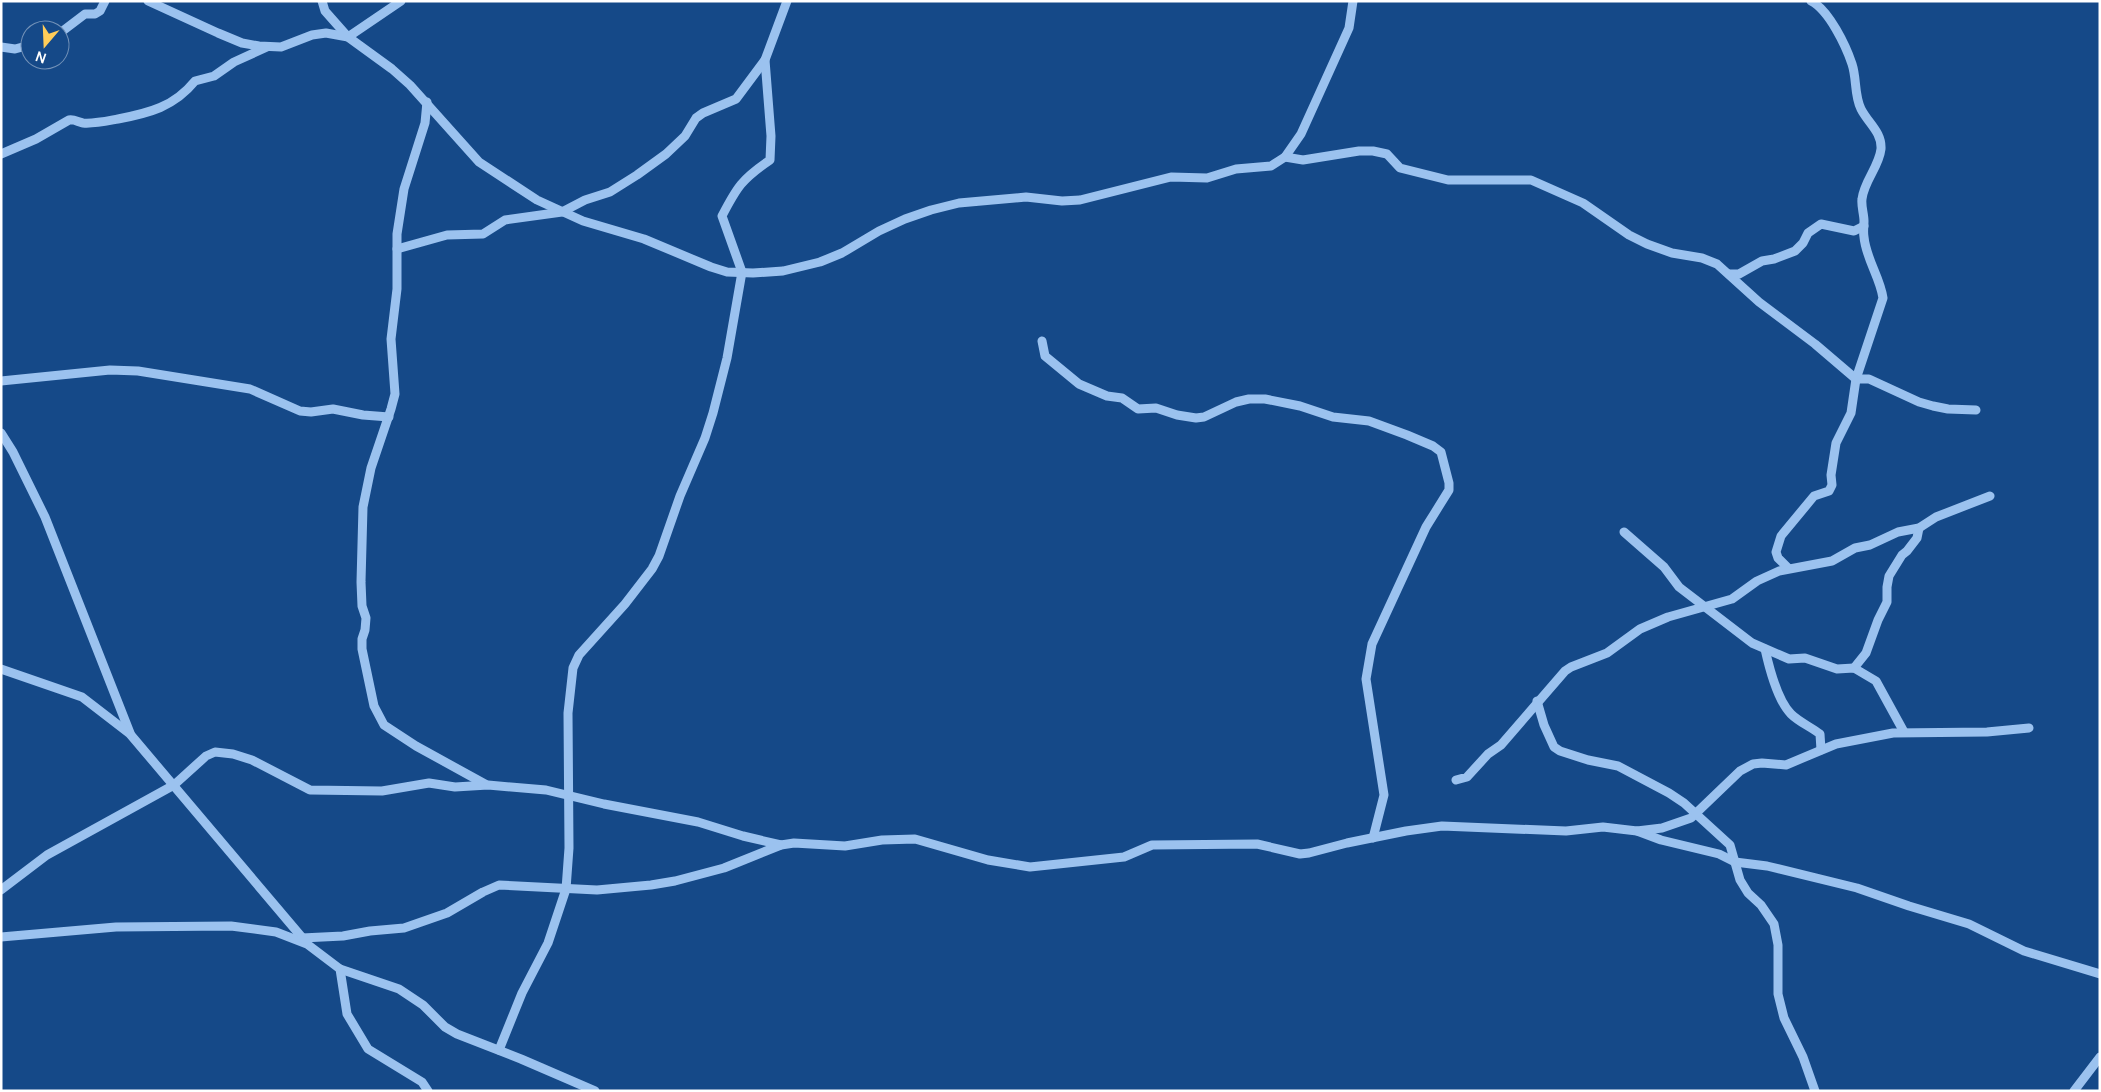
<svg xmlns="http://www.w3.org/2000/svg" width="2101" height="1092" font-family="Manrope,sans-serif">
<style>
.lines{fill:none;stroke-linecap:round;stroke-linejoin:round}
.minor{stroke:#9bc2ef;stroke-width:9}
</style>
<rect width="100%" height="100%" fill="#154988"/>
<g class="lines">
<g class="minor">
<path d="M 148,1 L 218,33 L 242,43 L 259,46 L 281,47 L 312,35 L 326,33 L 348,37 L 392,69 L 410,85 L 479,162 L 537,200 L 583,221 L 644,239 L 711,267 L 727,272 L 753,273 L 783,271 L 820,262 L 842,253 L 879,231 L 905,219 L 931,210 L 959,203 L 1026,197 L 1062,201 L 1080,200 L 1171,177 L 1207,178 L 1236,169 L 1271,166 L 1285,157 L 1301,134 L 1349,28 L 1353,1"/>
<path d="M 322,1 L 325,11 L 348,37 L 401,1"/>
<path d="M 60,33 L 85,14 L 95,14 L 100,11 L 105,1"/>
<path d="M 1,47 L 15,49 L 30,45"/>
<path d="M 427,102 L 425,123 L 404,189 L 397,234 L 397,289 L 391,339 L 395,394 L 391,409 L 371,468 L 363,507 L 361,582 L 362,606 L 366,618 L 365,630 L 362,639 L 362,649 L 374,706 L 384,725 L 416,746 L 485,784"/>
<path d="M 1,154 L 36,139 L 69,120 C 74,119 78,122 83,123 C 94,124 107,121 118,119 C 149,113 174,107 195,81 L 214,76 L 234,62 L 267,47"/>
<path d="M 1285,157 L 1303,160 L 1359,151 L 1373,151 L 1387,154 L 1400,168 L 1448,180 L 1531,180 L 1583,203 L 1629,235 L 1647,244 L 1672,253 L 1702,258 L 1717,264 L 1759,302 L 1815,344 L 1856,379 L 1869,379 L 1919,402 L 1933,406 L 1948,409 L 1976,410"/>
<path d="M 397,249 L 447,235 L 483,234 L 505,220 L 562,212 L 585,200 L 610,192 L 637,175 L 666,154 L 685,136 L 696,118 L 703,113 L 736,99 L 765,60"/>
<path d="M 1729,274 L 1739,274 L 1762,261 L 1774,259 L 1795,251 L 1803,243 L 1808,233 L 1821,224 L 1854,231 L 1864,226"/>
<path d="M 1042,341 L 1045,356 L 1079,384 L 1107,396 L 1122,398 L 1138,409 L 1156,408 L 1177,415 L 1196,418 L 1204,417 L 1236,402 L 1249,399 L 1265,399 L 1300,406 L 1333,417 L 1369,421 L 1407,435 L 1433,446 L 1441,452 L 1449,483 L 1449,490 L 1426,527 L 1372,644 L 1366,679 L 1384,795 L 1373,838"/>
<path d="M 1,381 L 110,370 L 138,371 L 250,389 L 300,411 L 311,412 L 333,409 L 363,415 L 389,417"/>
<path d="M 1,433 L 13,452 L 45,517 L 130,733"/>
<path d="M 1624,532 L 1664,567 L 1679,587 L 1752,643 L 1789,659 L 1805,658 L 1837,669 L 1854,668 L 1876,681 L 1904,732"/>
<path d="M 1788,568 L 1778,558 L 1776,552 L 1781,536 L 1814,496 L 1829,491 L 1832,485 L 1831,475 L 1836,443 L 1851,413 L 1856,379 L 1883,298 C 1880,277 1866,259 1864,237 C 1863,232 1864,226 1864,221 C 1864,214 1861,206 1862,199 C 1864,181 1879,167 1881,149 C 1882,132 1868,123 1861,109 C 1854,95 1857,79 1852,64 C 1846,46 1829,10 1811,1"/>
<path d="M 1765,649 C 1769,667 1778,701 1791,714 C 1799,722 1811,727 1820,734 L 1821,750"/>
<path d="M 1854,668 L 1866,653 L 1878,620 L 1887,602 L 1887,587 L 1889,576 L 1902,555 L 1907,551 L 1917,538 L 1919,528"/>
<path d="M 1,669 L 82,697 L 130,734 L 305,941"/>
<path d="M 1537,701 L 1544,725 L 1554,747 L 1560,751 L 1588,760 L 1618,766 L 1669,793 L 1684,803 L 1730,845 L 1740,880 L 1748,893 L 1761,905 L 1774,924 L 1778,945 L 1778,994 L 1784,1018 L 1803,1057 L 1815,1091"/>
<path d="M 1456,780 L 1467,777 L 1488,754 L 1501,745 L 1565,671 L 1571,667 L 1607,653 L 1640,629 L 1668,617 L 1732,599 L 1757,581 L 1779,571 L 1832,561 L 1855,548 L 1870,545 L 1898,532 L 1919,528 L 1936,517 L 1990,496"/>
<path d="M 1637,831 L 1662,828 L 1691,818 L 1740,771 L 1753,764 L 1762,763 L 1786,765 L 1836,744 L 1893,733 L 1987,732 L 2029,728"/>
<path d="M 1,890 L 47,855 L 174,785 L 206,756 L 215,752 L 233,754 L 252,760 L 310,790 L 382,791 L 429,783 L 455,787 L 488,785 L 546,790 L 604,804 L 698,822 L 743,836 L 781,845"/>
<path d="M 1,937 L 116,927 L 231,926 L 276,932 L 307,944 L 340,969 L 347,1014 L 368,1049 L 422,1082 L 428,1091"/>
<path d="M 302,938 L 343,936 L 370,931 L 404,928 L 447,913 L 483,892 L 499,885 L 597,890 L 651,885 L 675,881 L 724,868 L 781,845 L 794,843 L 845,846 L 882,840 L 915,839 L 988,860 L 1030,867 L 1124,857 L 1152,845 L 1257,844 L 1300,854 L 1309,853 L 1347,843 L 1406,831 L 1442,826 L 1566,831 L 1603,827 L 1637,831 L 1661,840 L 1719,854 L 1735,862 L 1767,866 L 1857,888 L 1909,906 L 1969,924 L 2024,951 L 2100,974"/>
<path d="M 340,969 L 399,989 L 423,1005 L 445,1027 L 457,1034 L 521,1059 L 595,1091"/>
<path d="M 499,1050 L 522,993 L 548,943 L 566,889 L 569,848 L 568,713 L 573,668 L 579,655 L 625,604 L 652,569 L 659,556 L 680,496 L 705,438 L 713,413 L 727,358 L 742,272 L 722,216 C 737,187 742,179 770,160 L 771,136 L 765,60 L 787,1"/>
<path d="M 2074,1091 L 2100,1057"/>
</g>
</g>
<rect width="2101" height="1092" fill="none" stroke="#ffffff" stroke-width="5"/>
<g transform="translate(45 45) rotate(199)"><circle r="24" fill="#154988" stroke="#7392b8"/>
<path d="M0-4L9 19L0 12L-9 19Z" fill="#ffcd59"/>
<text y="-8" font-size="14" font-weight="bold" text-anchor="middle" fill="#ffffff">N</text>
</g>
</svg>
